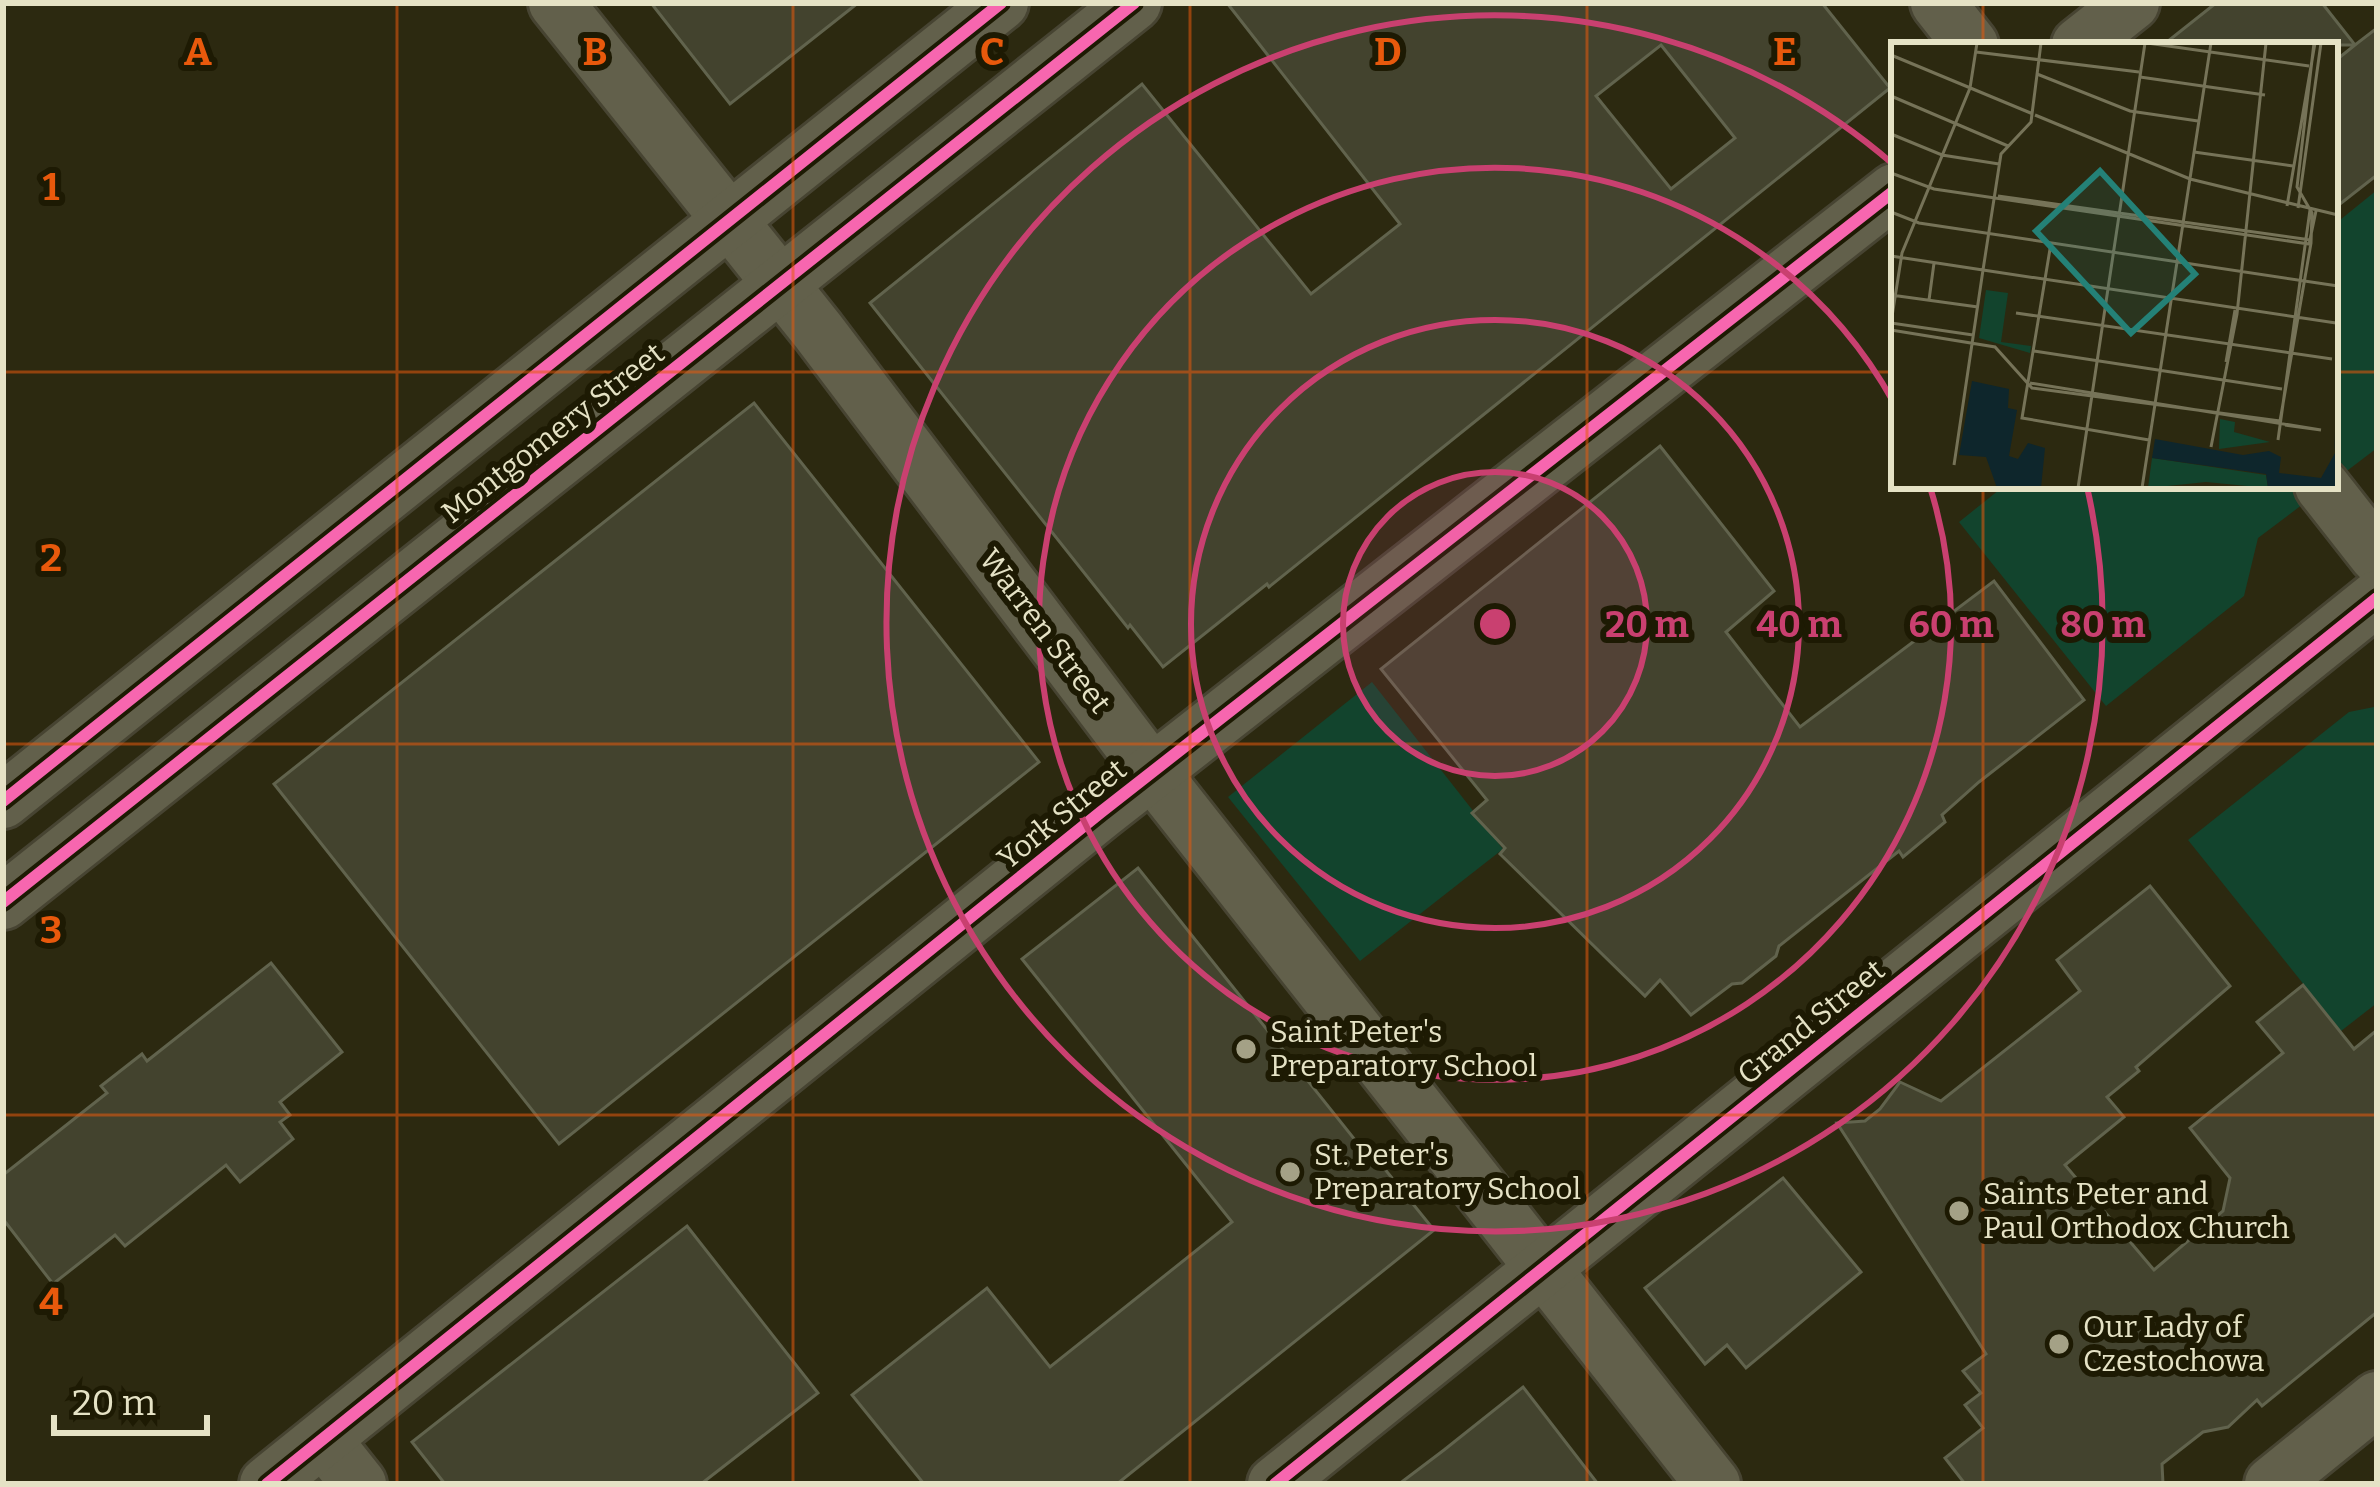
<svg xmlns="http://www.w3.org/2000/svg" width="2380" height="1487" font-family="Bitter,serif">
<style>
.green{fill:#12442d}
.building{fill:#43432e;stroke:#61634d;stroke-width:3;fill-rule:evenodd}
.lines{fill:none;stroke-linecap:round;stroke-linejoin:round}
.minor-casing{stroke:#474432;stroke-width:60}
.minor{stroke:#62604b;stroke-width:54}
.cycleway-casing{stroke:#1d1a03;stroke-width:20}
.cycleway{stroke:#f766af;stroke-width:12}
.grid{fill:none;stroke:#e8590c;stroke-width:3;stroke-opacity:0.55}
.ring{fill:none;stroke:#c94070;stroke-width:6}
.poi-dot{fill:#a4a186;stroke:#1d1a03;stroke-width:4.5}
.labels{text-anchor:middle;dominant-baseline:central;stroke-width:12;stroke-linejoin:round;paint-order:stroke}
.street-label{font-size:30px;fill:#e5e2c5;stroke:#1d1a03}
.poi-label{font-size:30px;fill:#e5e2c5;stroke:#1d1a03;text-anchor:start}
.inset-road{fill:none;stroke:#767358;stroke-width:3}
.view{fill:#248177;fill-opacity:0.15;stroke:#248177;stroke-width:6}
.inset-edge{fill:none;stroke:#e5e2c5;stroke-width:6}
.grid-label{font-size:39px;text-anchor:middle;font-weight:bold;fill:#e8590c;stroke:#1d1a03;stroke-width:12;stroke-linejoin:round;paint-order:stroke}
.centre{fill:#c94070;stroke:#1d1a03;stroke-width:6}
.ring-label{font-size:36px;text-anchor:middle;font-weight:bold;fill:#c94070;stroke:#1d1a03;stroke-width:12;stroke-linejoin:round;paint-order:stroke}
</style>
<rect width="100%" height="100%" fill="#2c2910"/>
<g class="green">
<path d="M 2377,190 L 2377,448 L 2335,480 L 2335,224 Z"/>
<path d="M 2004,486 L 2327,486 L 2258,538 L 2244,596 L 2106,706 L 1959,522 Z"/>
<path d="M 1372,682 L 1503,849 L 1360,961 L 1228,797 Z"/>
<path d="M 2374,707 L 2377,708 L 2377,1003 L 2341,1031 L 2188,840 L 2349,712 Z"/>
</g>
<g class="building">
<path d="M 651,3 L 858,3 L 730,104 Z"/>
<path d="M 1227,3 L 1822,3 L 1890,88 L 1269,587 L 1267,584 L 1163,667 L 1130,625 L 1128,628 L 870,303 L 1142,84 L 1311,294 L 1400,224 ZM 1661,45 L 1735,138 L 1671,189 L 1596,96 Z"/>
<path d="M 2216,3 L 2322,3 L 2355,45 L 2377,28 L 2377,175 L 2335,208 L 2335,61 L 2355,45 L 2163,45 Z"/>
<path d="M 754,403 L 1039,762 L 559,1144 L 274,784 Z"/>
<path d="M 1660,446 L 1774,591 L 1726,632 L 1800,727 L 1994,581 L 2084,700 L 1979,782 L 1942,815 L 1945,822 L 1903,857 L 1899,851 L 1779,946 L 1776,956 L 1742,983 L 1732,984 L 1691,1015 L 1660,980 L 1645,996 L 1500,854 L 1505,848 L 1472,813 L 1487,800 L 1381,669 Z"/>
<path d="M 1138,868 L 1359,1145 L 1363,1142 L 1434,1230 L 1117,1484 L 924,1484 L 852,1395 L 987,1288 L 1050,1367 L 1232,1222 L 1022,959 Z"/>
<path d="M 2150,886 L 2230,986 L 2136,1067 L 2139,1071 L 2107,1097 L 2124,1117 L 2065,1165 L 2154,1270 L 2223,1211 L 2230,1178 L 2190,1128 L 2283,1053 L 2257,1022 L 2303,985 L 2354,1049 L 2377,1030 L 2377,1312 L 2262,1406 L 2257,1400 L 2228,1427 L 2203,1432 L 2162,1464 L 2163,1484 L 1965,1484 L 1945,1458 L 1983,1428 L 1965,1405 L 1981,1393 L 1963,1371 L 1986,1354 L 1837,1123 L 1865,1121 L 1880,1109 L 1900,1082 L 1941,1101 L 2080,991 L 2057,960 Z"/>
<path d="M 271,963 L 342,1052 L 280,1102 L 290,1115 L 280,1122 L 293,1139 L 240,1182 L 226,1165 L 125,1246 L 115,1235 L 53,1284 L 3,1219 L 3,1175 L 107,1093 L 101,1086 L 142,1054 L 147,1061 Z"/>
<path d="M 1783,1178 L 1861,1272 L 1746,1368 L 1727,1345 L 1705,1364 L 1645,1288 Z"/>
<path d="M 687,1226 L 818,1393 L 701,1484 L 445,1484 L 412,1442 Z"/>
<path d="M 1523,1387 L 1598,1484 L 1399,1484 L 1444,1450 Z"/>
</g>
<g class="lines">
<g class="minor-casing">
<g id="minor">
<path d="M 556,3 L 818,331 L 1152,772 L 1713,1484"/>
<path d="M 1938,3 L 1971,45"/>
<path d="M 2079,45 L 2132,3"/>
<path d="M 2322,486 L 2377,556"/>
<path d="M 3,801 L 1001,3"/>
<path d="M 3,902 L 1134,3"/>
<path d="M 324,1440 L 359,1484"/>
<path d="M 267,1484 L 1101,812 L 1894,191"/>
<path d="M 1275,1484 L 2377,598"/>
<path d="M 2272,1484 L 2377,1399"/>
</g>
</g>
<use href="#minor" class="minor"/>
<g class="cycleway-casing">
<g id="cycleway">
<path d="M 3,801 L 1001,3"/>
<path d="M 3,902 L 1134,3"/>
<path d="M 267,1484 L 1101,812 L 1894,191"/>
<path d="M 1275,1484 L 2377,598"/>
</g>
</g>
<use href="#cycleway" class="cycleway"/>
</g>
<path class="grid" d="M 397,3 L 397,1484M 793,3 L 793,1484M 1190,3 L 1190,1484M 1587,3 L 1587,1484M 1983,3 L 1983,45M 3,372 L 1894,372M 2335,372 L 2377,372M 1983,486 L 1983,1484M 3,744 L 2377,744M 3,1115 L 2377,1115"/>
<circle cx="1495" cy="624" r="152" fill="#c94070" fill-opacity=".12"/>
<g class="ring">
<circle cx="1495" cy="624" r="152"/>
<circle cx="1495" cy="624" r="304"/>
<path d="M1930 487A456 456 0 1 1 1894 403"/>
<path d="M2087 487A608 608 0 1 1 1894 165"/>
</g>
<g class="poi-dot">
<circle cx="1246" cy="1049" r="12"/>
<circle cx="1290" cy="1172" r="12"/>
<circle cx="1959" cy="1211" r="12"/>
<circle cx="2059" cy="1344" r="12"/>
</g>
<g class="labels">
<g class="street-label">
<text transform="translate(553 433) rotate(-38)">Montgomery Street</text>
<text transform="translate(1045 631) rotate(53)">Warren Street</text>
<text transform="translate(1062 814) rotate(-39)">York Street</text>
<text transform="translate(1811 1022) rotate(-39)">Grand Street</text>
</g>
<g class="poi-label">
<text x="1270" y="1032">Saint Peter's<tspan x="1270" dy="34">Preparatory School</tspan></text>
<text x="1314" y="1155">St. Peter's<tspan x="1314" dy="34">Preparatory School</tspan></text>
<text x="1983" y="1194">Saints Peter and<tspan x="1983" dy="34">Paul Orthodox Church</tspan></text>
<text x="2083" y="1327">Our Lady of<tspan x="2083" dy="34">Czestochowa</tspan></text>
</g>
</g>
<g transform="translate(1891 42)">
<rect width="447" height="447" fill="#2c2910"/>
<path d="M 95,248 L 117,251 L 110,300 L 140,304 L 139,311 L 88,296 ZM 329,377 L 344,380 L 343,390 L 379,400 L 328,407 ZM 261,416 L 375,433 L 377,446 L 315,440 L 257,446 Z" fill="#12442d"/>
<path d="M 81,339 L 118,347 L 117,366 L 126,368 L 118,414 L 127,417 L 137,401 L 154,406 L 150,446 L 106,446 L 95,415 L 68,413 ZM 443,390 L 447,446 L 377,446 L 375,432 L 261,416 L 264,397 L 352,413 L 378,409 L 390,415 L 388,431 L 430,436 L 444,411 Z" fill="#0e262c"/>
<path class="inset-road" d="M 256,1 L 418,24M 85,10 L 248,30M 0,13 L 142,72M 146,32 L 239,69 L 307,79M 249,35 L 374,53M 0,54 L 117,104M 144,73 L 299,137 L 447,173M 0,92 L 51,113 L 108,122M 303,110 L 402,124M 0,131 L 43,147 L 418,202 L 425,169M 107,154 L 420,198M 396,164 L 424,1M 407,166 L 430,1M 0,170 L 28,181 L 447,244M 160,201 L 131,376 L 258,398M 0,214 L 92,228 L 110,112 L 140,80 L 150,1M 0,253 L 87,265M 38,258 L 43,221M 125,271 L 441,317M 0,288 L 104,305 L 141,346 L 389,379 L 420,201 L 421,171 L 406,145 L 423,1M 82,293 L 0,281 L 11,211 L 79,46 L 86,1M 143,309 L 391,347M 335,320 L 344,268M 139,341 L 430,388M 394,383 L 430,388M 387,398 L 419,168M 320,405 L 346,272 L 375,1M 63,423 L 92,228 L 445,281M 187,446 L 254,1M 251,446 L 320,1"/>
<path class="view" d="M 209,129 L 304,232 L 240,291 L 145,189 Z"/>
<rect width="447" height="447" class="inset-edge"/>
</g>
<g class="grid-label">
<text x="198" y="65">A</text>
<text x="595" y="65">B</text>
<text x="992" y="65">C</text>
<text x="1388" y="65">D</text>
<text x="1785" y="65">E</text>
<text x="51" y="200">1</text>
<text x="51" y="571">2</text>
<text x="51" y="943">3</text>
<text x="51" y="1315">4</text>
</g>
<circle cx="1495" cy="624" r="18" class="centre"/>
<g class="ring-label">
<text x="1647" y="637">20 m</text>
<text x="1799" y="637">40 m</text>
<text x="1951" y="637">60 m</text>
<text x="2103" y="637">80 m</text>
</g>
<rect width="2380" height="1487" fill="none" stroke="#e5e2c5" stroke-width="12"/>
<path d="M54 1415v18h153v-18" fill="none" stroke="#e5e2c5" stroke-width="6"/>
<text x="72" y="1415" font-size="36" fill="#e5e2c5" stroke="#1d1a03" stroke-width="9" paint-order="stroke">20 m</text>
</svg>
